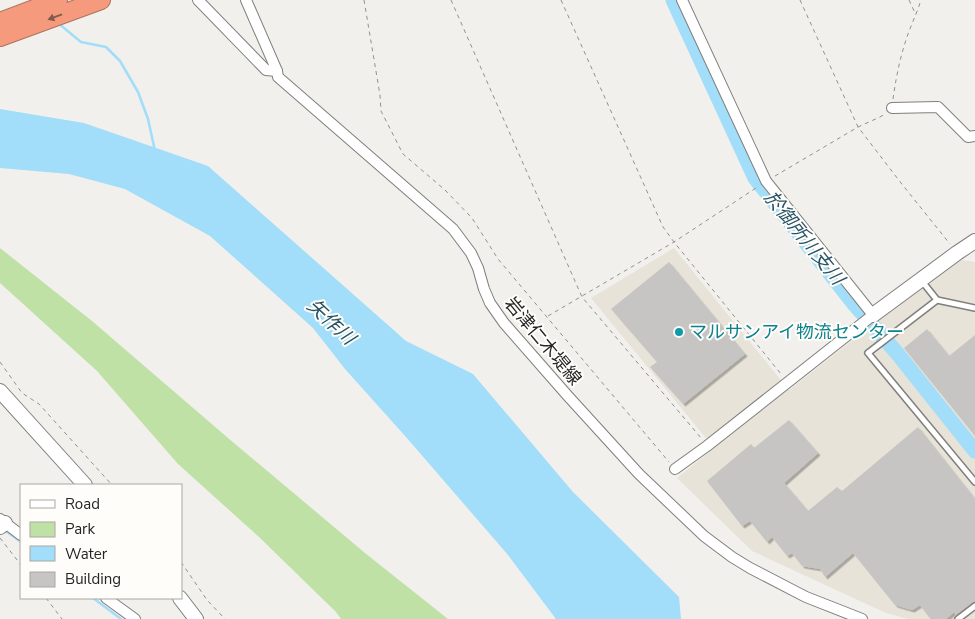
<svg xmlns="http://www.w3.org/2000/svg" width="975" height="619" font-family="'Nunito Sans','Noto Sans JP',sans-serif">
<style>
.built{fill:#e7e3d9}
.green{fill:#c0e1a5}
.water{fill:#a2ddf9}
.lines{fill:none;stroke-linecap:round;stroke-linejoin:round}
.stream{stroke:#a2ddf9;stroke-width:2.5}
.river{stroke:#a2ddf9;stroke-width:15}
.building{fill:#c7c5c3;filter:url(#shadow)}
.lane-casing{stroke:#807f7c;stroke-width:8}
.street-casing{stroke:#807f7c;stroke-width:12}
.secondary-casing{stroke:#807f7c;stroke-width:16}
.highway-casing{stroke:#ad715e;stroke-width:20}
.path{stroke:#92918f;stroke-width:1;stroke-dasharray:4 4;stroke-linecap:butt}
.lane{stroke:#fff;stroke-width:5}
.street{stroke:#fff;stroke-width:10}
.secondary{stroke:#fff;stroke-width:14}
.highway{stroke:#f69a7d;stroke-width:18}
.oneway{fill:#845a4c}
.culture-dot{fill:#0f9aa8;stroke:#fffdfa;stroke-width:2}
.labels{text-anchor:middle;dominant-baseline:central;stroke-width:4;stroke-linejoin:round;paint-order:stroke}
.culture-label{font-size:18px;fill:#0d838f;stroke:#fffdfa;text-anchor:start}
.street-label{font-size:18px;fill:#262524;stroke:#fffdfa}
.water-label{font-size:19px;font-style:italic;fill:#265367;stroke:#fffdfa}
</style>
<defs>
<filter id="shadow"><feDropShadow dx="2.5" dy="2.5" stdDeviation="0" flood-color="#0004"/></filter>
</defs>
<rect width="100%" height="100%" fill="#f1f0ed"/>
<path class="built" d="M 674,248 L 789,390 L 956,259 L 975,262 L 975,619 L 908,619 L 886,613 L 752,551 L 677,478 L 714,448 L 591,298 Z"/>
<path class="green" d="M 0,248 L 92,321 L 228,438 L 365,553 L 448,619 L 341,619 L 336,612 L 259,537 L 178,464 L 97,371 L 0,283 Z"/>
<path class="water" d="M 0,109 L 84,123 L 208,166 L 406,341 L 473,374 L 573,492 L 679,597 L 681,619 L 556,619 L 508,555 L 406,437 L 345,369 L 313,328 L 210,236 L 125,189 L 69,174 L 0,168 Z"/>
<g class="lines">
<g class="stream">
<path d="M 58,23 L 81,42 L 106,47 L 120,61 L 138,92 L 148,119 L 155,151"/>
<path d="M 3,529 L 21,542"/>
<path d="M 93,598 L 121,619"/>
</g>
<path class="river" d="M 673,0 L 755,178 L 854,304 L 897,353 L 975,451"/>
</g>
<g class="building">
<path d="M 669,262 L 745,354 L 683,404 L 650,367 L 657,362 L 611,309 Z"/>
<path d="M 927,329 L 949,356 L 975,335 L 975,436 L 904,348 Z"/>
<path d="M 789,420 L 818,453 L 784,483 L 808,511 L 837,487 L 842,491 L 918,427 L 975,499 L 975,602 L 956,615 L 954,612 L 946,619 L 934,619 L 929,617 L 920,605 L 912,610 L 895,605 L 853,553 L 825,577 L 820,569 L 802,566 L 792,553 L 787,556 L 772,537 L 767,542 L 750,521 L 742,526 L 707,481 L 751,444 L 754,448 Z"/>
</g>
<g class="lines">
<g class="lane-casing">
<g id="lane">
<path d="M 921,280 L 937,300 L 975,308"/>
<path d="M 937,300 L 868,353 L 975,482"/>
<path d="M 958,619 L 975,606"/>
</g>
</g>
<g class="street-casing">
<g id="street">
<path d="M 198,0 L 266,70 L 277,71"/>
<path d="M 246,0 L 277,71 L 278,77 L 453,229 L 471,253 L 478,268 L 484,289 L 490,303 L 504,323 L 567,395 L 639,474 L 704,536 L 732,557 L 750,568 L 806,597 L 862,619"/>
<path d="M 892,108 L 938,107 L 968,137 L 975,136"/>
<path d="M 675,469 L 707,446 L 873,315 L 766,181 L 682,0"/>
<path d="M 0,519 L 21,535"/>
<path d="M 106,598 L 135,619"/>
</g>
</g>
<g class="secondary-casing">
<g id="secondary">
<path d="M 873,315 L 957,253 L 975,241"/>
<path d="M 0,391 L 85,485"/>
<path d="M 0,527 L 5,523"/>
<path d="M 180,598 L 196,619"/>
</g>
</g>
<g class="highway-casing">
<g id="highway">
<path d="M 0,22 L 58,0"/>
<path d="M 0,37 L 101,0"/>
</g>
</g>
<g class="path">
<path d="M 364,0 L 380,95 L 381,111 L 403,154 L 445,190 L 472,218 L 498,259 L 669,462"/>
<path d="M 451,0 L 582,297 L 701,438"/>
<path d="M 561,0 L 663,227 L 674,242 L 781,374"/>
<path d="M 800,0 L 858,127 L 901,183 L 950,244"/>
<path d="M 909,0 L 916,15"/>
<path d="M 893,99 C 896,78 900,57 907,37 C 911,25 917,13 921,0"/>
<path d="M 775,176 L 858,127 L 880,117 L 885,114"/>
<path d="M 548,316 L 674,242 L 759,186"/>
<path d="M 0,362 L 22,393 L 39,404 L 112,485"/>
<path d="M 0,538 L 21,565"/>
<path d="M 181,562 L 207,600 L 225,619"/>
<path d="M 46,598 L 62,619"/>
</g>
<use href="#lane" class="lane"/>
<use href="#street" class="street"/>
<use href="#secondary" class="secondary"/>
<use href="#highway" class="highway"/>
</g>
<defs><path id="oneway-solid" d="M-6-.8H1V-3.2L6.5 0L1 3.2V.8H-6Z" transform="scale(1.25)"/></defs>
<use class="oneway" href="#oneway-solid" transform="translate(55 17) rotate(160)"/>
<circle class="culture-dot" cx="679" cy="332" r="5"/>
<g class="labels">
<g class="culture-label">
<text x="689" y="332">マルサンアイ物流センター</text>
</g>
<g class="street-label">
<text transform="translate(543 341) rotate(50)">岩津仁木堤線</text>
</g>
<g class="water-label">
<text transform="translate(804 238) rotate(51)">於御所川支川</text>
<text transform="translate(331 322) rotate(43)">矢作川</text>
</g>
</g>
<rect x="20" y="484" width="162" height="115" fill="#fffdfa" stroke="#a8a7a4"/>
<rect x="30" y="500" width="25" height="8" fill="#ffffff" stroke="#a8a7a4"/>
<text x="65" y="509" font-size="15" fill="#262524">Road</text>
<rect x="30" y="522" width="25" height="15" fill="#c0e1a5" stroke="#a8a7a4"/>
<text x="65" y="534" font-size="15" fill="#262524">Park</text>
<rect x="30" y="546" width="25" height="15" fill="#a2ddf9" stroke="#a8a7a4"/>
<text x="65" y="559" font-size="15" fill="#262524">Water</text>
<rect x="30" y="572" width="25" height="15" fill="#c7c5c3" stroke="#a8a7a4"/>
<text x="65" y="584" font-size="15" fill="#262524">Building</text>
</svg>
